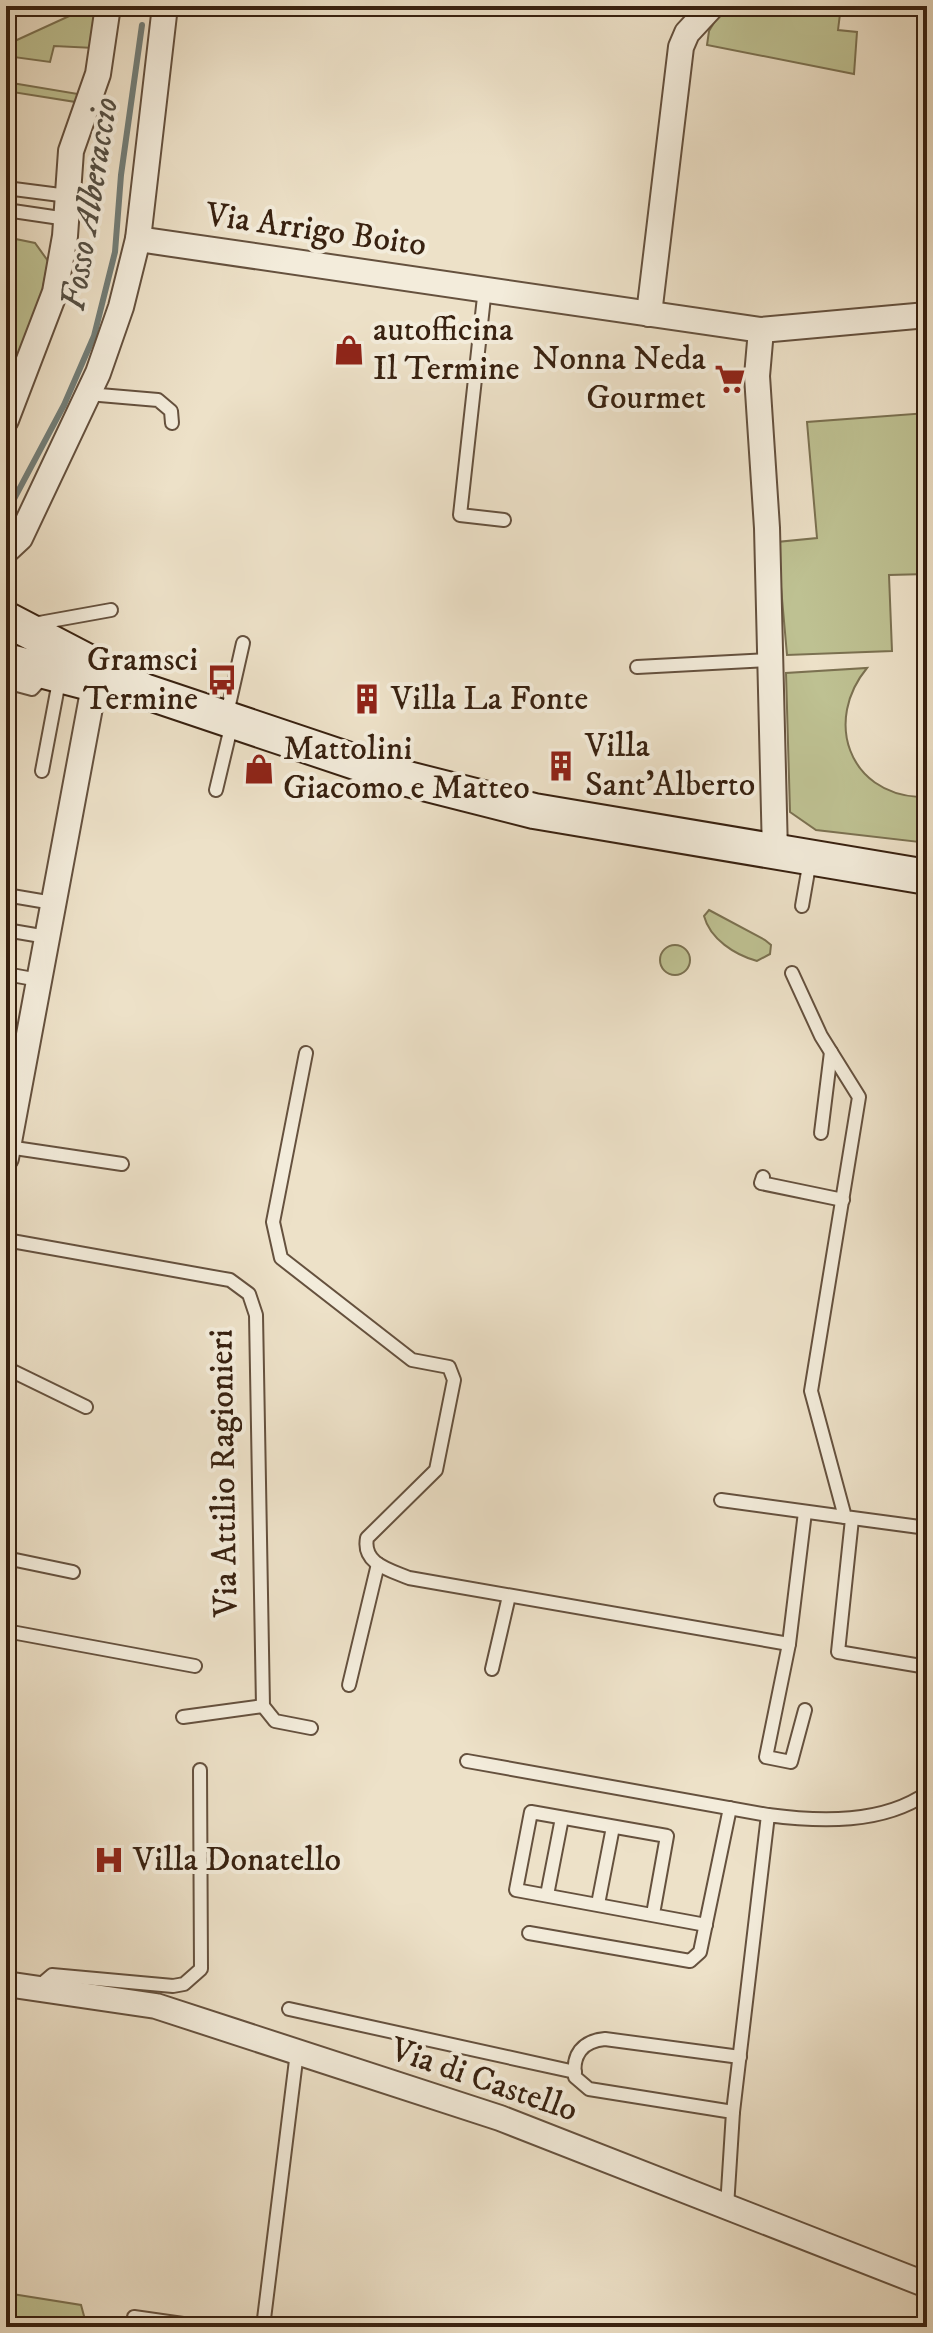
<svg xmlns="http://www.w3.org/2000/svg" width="933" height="2333" font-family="'IM FELL DW Pica',serif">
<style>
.green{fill:#bec192;stroke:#7b7151;stroke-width:2}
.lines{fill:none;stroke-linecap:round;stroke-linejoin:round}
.stream{stroke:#737e78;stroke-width:6}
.service-casing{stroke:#65513e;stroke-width:16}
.minor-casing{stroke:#65513e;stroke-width:28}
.secondary-casing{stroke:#382110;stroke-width:38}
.service{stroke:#f3ecdb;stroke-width:12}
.minor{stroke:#f3ecdb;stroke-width:24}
.secondary{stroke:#f3ecdb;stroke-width:34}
.labels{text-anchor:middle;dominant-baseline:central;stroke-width:8;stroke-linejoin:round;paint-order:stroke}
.street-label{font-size:34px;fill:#382110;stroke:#f3ecdb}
.poi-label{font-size:34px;fill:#382110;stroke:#f3ecdb;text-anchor:start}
.water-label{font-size:36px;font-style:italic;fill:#565044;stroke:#f3ecdb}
</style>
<rect width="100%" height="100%" fill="#ede1c8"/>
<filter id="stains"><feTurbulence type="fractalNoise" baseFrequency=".0025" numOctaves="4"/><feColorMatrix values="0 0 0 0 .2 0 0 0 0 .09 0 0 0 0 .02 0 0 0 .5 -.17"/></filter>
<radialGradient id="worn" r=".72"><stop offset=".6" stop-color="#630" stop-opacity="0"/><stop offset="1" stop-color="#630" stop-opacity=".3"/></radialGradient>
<g class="green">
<path d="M 91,6 L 102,6 L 94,48 L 54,46 L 50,62 L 6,56 L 6,45 Z"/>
<path d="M 724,6 L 841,6 L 838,30 L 857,32 L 854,74 L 707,45 L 709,31 Z"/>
<path d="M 6,82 L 84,95 L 82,103 L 6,91 Z"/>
<path d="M 6,237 L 35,243 L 48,261 L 40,303 L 6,392 Z"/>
<path d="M 927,413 L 927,574 L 889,575 L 892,651 L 787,655 L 777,542 L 817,538 L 807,422 Z"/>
<path d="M 867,668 C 824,720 848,793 919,797 L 919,842 L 816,830 L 790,812 L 786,673 Z"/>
<path d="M 709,910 L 765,940 L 771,945 L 770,954 L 757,961 C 735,955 710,939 704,916 Z"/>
<circle cx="675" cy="960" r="15"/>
<path d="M 6,2293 L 81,2305 L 87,2327 L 6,2327 Z"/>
</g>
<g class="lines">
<path class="stream" d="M 6,514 L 64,405 L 94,336 L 115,252 L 121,175 L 142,25"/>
<g class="service-casing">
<g id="service">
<path d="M 6,188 L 68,196"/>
<path d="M 6,210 L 67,219"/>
<path d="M 485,288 L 460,515 L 504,520"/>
<path d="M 88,394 L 158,400 L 171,411 L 172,423"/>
<path d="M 34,628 L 39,623 L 111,610"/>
<path d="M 637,667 L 768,660"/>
<path d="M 6,682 L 32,689 L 44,676"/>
<path d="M 226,718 L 243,643"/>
<path d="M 42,771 L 60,676"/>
<path d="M 216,790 L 232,723"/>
<path d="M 6,895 L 53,903"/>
<path d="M 802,906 L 810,860"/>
<path d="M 6,930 L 47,937"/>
<path d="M 792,973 L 821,1036 L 859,1097 L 811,1391 L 845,1517 L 927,1528"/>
<path d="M 6,974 L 39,980"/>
<path d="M 306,1053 L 273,1222 L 281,1258 L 412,1360 L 449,1367 L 454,1380 L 436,1470 L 367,1538 C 362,1564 390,1570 409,1578 L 789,1644"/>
<path d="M 821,1133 L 831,1052"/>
<path d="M 8,1147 L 122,1164"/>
<path d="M 763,1177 L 761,1183 L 843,1200"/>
<path d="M 6,1240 L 230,1280 L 249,1294 L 256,1315 L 263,1706 L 275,1721 L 311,1728"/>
<path d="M 6,1368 L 86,1407"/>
<path d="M 721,1500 L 845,1517"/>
<path d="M 852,1519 L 838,1652 L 927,1667"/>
<path d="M 6,1558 L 73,1572"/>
<path d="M 6,1631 L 195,1666"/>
<path d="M 492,1669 L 509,1596"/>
<path d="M 349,1685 L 378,1564"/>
<path d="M 805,1710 L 791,1762 L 766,1757 L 789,1644 L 805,1512"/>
<path d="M 183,1717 L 263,1706"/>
<path d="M 467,1761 L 768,1815"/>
<path d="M 547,1895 L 562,1818"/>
<path d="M 598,1904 L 613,1827"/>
<path d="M 653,1914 L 667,1836 L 531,1812 L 516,1890 L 706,1925"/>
<path d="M 529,1933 L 690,1961 L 700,1952 L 730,1808"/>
<path d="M 45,1990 L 45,1981 L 52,1975 L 173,1986 L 184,1984 L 201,1969 L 200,1770"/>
<path d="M 289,2009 L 575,2072"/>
<path d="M 733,2112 L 768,1815 C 820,1822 883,1824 927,1793"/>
<path d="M 727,2207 L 733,2112 L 589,2089 L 575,2077 C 572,2055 582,2041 605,2039 L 740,2057"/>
<path d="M 134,2317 L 204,2327"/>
<path d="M 263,2327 L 297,2052"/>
</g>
</g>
<g class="minor-casing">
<g id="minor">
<path d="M 138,239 L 761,330 L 927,315"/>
<path d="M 649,314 L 681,47 L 687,33 L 712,6"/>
<path d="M 761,330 L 757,376 L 767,528 L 775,853"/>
<path d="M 6,420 L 55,292 L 65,236 L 71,151 L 98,74 L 108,6"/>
<path d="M 6,551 L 20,538 L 98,373 L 121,307 L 138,239 L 165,6"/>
<path d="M 6,1158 L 94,686"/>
<path d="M 6,1984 L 156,2006 L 500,2118 L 927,2285"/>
</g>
</g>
<g class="secondary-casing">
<g id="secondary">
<path d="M 6,619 L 144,691 L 400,777 L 534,811 L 927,877"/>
<path d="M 6,661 L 106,687"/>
</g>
</g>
<use href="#service" class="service"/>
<use href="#minor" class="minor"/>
<use href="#secondary" class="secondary"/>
</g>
<defs>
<g id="shop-bare" transform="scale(2.4)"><path d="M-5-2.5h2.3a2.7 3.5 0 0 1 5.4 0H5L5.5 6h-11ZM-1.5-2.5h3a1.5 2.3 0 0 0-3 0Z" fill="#8f2418" stroke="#f3ecdb" stroke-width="2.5" paint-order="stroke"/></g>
<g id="supermarket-bare" transform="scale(2.4)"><path d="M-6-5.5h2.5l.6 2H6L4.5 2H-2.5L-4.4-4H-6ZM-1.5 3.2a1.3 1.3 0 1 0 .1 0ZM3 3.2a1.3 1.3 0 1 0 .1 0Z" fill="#8f2418" stroke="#f3ecdb" stroke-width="2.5" paint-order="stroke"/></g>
<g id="bus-bare" transform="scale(2.4)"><path d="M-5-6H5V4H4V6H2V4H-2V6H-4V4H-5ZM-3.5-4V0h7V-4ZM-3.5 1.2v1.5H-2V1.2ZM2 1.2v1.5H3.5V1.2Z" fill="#8f2418" stroke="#f3ecdb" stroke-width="2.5" paint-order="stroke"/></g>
<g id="building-bare" transform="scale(2.4)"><path d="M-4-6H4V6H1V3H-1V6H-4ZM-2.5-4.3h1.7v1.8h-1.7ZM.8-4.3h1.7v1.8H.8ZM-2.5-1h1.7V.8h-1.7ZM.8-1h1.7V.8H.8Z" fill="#8f2418" stroke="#f3ecdb" stroke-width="2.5" paint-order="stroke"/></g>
<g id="hospital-bare" transform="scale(2.4)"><path d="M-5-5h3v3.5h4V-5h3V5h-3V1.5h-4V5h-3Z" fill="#8f2418" stroke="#f3ecdb" stroke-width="2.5" paint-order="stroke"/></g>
</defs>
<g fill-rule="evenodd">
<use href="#shop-bare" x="349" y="350"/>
<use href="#supermarket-bare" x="730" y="379"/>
<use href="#bus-bare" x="222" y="680"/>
<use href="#building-bare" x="367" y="699"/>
<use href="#building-bare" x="561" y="766"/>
<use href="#shop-bare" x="259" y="769"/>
<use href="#hospital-bare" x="109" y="1860"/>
</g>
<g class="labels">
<g class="street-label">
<text transform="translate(316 230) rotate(8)">Via Arrigo Boito</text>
<text transform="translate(224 1473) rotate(-91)">Via Attilio Ragionieri</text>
<text transform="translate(484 2080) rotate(19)">Via di Castello</text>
</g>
<g class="poi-label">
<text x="373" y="330">autofficina<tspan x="373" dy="39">Il Termine</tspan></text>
<text x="706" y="359" text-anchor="end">Nonna Neda<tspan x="706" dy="39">Gourmet</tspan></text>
<text x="198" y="660" text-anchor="end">Gramsci<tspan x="198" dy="39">Termine</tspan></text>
<text x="391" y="699">Villa La Fonte</text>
<text x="585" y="746">Villa<tspan x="585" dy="39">Sant'Alberto</tspan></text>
<text x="283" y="749">Mattolini<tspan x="283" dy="39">Giacomo e Matteo</tspan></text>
<text x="133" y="1860">Villa Donatello</text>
</g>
<g class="water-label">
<text transform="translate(90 204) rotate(-81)">Fosso Alberaccio</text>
</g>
</g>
<rect width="933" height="2333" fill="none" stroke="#ede1c8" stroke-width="32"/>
<rect x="8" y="8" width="917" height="2317" fill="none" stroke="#382110" stroke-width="4"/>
<rect x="16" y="16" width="901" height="2301" fill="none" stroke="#382110" stroke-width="2"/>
<rect width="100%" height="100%" filter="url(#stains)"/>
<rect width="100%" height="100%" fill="url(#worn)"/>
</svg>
